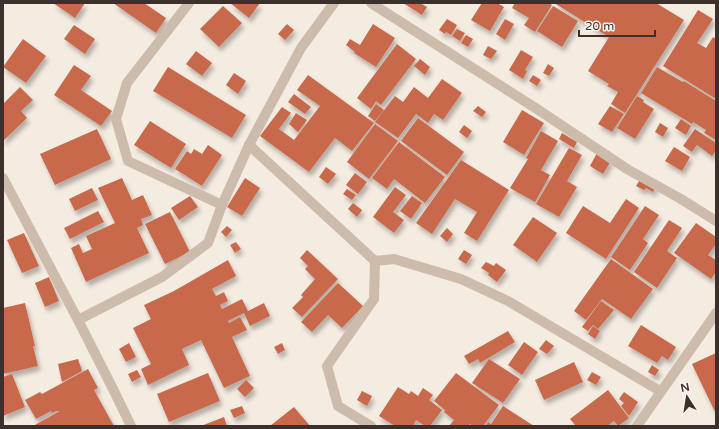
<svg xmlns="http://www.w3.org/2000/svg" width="719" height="429" font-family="'Varela Round',sans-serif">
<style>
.building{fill:#c8694b;filter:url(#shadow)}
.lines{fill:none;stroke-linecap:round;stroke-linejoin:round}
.minor{stroke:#cdbbac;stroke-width:10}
</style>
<defs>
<filter id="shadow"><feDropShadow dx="2.5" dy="4.5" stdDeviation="2" flood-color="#0004"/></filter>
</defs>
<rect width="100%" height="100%" fill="#f4ebe1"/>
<g class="building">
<path d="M 53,3 L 85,3 L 75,18 Z"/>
<path d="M 113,3 L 144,3 L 166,18 L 156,33 Z"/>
<path d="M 230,3 L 260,3 L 249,18 Z"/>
<path d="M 403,3 L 420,3 L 427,7 L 422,15 Z"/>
<path d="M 482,3 L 497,3 L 504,7 L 490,31 L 471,20 Z"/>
<path d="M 515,3 L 549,3 L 552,5 L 535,32 L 524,25 L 529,18 L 512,8 Z"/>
<path d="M 554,3 L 656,3 L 684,20 L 625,113 L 611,104 L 618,92 L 607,86 L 609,84 L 588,71 L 609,37 Z"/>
<path d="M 223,6 L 242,23 L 219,47 L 200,29 Z"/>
<path d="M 553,6 L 578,21 L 562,47 L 537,31 Z"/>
<path d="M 698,10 L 713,19 L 697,43 L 706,48 L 713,37 L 716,39 L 716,99 L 663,66 Z"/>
<path d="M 447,19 L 457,25 L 451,35 L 446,32 L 445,34 L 439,30 Z"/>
<path d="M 505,19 L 514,24 L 505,40 L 496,34 Z"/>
<path d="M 287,24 L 294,30 L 285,40 L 278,34 Z"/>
<path d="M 373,24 L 395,38 L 376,67 L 354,53 L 355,52 L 346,45 L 350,39 L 360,45 Z"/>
<path d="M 74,25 L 95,39 L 85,54 L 64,39 Z"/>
<path d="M 457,29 L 465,33 L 460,41 L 452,36 Z"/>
<path d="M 466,35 L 473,39 L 468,47 L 461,43 Z"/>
<path d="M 23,39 L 46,56 L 26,83 L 3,67 Z"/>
<path d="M 397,44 L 416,59 L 381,105 L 376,101 L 371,109 L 357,98 Z"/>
<path d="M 488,46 L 497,51 L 491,59 L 483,55 Z"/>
<path d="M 521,50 L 533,57 L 525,70 L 527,71 L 523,79 L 509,70 Z"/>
<path d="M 196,51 L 212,63 L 202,76 L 186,64 Z"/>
<path d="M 420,59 L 430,67 L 425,75 L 414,66 Z"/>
<path d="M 548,64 L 554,68 L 549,76 L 543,73 Z"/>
<path d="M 74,65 L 91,76 L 81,90 L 112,111 L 101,126 L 54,95 Z"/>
<path d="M 168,67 L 246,115 L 232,138 L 153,91 Z"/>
<path d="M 657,67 L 683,82 L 684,81 L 716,101 L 716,140 L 704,133 L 706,130 L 693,122 L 692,124 L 641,93 Z"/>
<path d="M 234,73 L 246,81 L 238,94 L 226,85 Z"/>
<path d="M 308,75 L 374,123 L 352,151 L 335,138 L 309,172 L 260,136 L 282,107 L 291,113 L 279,129 L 294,140 L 320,106 L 297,90 Z"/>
<path d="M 533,75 L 541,80 L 537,86 L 529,81 Z"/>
<path d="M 442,79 L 462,93 L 443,120 L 434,114 L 428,123 L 416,114 L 398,138 L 375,122 L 395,96 L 403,102 L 414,87 L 428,98 Z"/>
<path d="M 20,87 L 33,100 L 21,111 L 27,118 L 3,141 L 3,104 Z"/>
<path d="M 294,94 L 311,107 L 305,114 L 288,102 Z"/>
<path d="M 637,96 L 644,100 L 643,102 L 654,109 L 635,139 L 617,128 Z"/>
<path d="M 376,104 L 384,110 L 375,121 L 368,116 Z"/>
<path d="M 478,106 L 486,112 L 482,117 L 473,111 Z"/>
<path d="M 610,106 L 624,114 L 612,132 L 598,124 Z"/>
<path d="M 522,110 L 544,123 L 524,155 L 503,142 Z"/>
<path d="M 296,113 L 307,120 L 298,132 L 289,124 Z"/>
<path d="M 418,118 L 464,152 L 447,175 L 401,141 Z"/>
<path d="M 681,119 L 691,126 L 686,135 L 675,128 Z"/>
<path d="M 150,121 L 186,144 L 171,168 L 134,145 Z"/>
<path d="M 660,123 L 668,128 L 663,137 L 655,132 Z"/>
<path d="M 375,124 L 398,141 L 369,179 L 347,162 Z"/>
<path d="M 464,125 L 472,131 L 467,138 L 459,132 Z"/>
<path d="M 97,129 L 111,159 L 55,185 L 40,154 Z"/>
<path d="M 695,129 L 716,143 L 716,151 L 712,156 L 697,145 L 692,152 L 683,146 Z"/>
<path d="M 541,131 L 558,141 L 541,170 L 550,175 L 535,202 L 510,188 L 528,159 L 526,158 Z"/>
<path d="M 562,133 L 577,142 L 574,148 L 559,139 Z"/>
<path d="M 399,142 L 445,177 L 425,203 L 394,179 L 387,189 L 372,178 Z"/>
<path d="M 208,145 L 222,155 L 202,186 L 175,169 L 187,151 L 191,154 L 194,149 L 202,154 Z"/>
<path d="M 674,147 L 690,157 L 682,171 L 665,161 Z"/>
<path d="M 569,148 L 582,155 L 567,181 L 577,187 L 559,217 L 536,204 Z"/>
<path d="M 597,153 L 611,161 L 603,174 L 590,166 Z"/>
<path d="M 461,160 L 509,190 L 477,241 L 464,233 L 477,212 L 455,199 L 432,234 L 416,223 Z"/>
<path d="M 326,167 L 336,174 L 328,184 L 319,177 Z"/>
<path d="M 355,173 L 367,182 L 358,194 L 346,185 Z"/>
<path d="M 122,178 L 132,200 L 143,195 L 152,215 L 141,219 L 143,225 L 137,228 L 149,253 L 86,282 L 71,248 L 79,244 L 83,253 L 92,249 L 86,236 L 115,223 L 98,188 Z"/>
<path d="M 245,178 L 260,188 L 242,216 L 227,207 Z"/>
<path d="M 641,178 L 656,187 L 653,192 L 646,188 L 644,190 L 636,186 Z"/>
<path d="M 395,187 L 406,195 L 393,212 L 404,220 L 394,233 L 373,217 Z"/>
<path d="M 92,188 L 98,200 L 75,211 L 69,199 Z"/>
<path d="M 347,189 L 356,195 L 352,200 L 343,194 Z"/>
<path d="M 190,196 L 198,207 L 179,220 L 171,208 Z"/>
<path d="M 412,196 L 422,203 L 411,219 L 400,211 Z"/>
<path d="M 626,199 L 639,208 L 606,259 L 566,233 L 583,206 L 610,223 Z"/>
<path d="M 353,203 L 362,210 L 357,217 L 348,209 Z"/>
<path d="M 645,206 L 659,215 L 643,239 L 648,243 L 630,270 L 611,257 Z"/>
<path d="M 98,211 L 104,222 L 70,239 L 64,228 Z"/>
<path d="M 170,212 L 190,252 L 165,264 L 145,224 Z"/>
<path d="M 533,217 L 557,233 L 537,262 L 513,245 Z"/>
<path d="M 669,220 L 682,228 L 667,251 L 677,258 L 657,288 L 634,272 Z"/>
<path d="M 696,223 L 716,237 L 716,244 L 708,255 L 716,260 L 716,272 L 711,279 L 674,253 Z"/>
<path d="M 227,226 L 232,230 L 226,237 L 221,232 Z"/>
<path d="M 447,228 L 453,234 L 447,242 L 440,236 Z"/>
<path d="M 24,233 L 39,266 L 22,273 L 7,240 Z"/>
<path d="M 236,242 L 241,249 L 235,253 L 230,245 Z"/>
<path d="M 307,250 L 338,279 L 302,317 L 292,308 L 303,297 L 301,295 L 315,279 L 305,269 L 308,266 L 300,258 Z"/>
<path d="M 464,250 L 472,255 L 466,264 L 458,259 Z"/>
<path d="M 611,259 L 653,289 L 631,319 L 602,299 L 586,320 L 574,311 Z"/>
<path d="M 228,260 L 236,276 L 212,289 L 216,296 L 224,292 L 228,301 L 220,305 L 222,309 L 242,299 L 248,311 L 264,303 L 270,316 L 250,326 L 244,313 L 228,321 L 229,323 L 240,317 L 247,330 L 232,337 L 250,376 L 224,388 L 201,340 L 182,349 L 189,365 L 148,385 L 141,369 L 151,364 L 133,328 L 151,319 L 144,305 L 174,291 Z"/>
<path d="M 486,262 L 494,266 L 496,263 L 506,270 L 497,282 L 488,275 L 489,273 L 481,268 Z"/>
<path d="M 49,277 L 59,301 L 45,307 L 35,283 Z"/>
<path d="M 338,283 L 363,306 L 342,328 L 328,315 L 312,332 L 301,322 Z"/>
<path d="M 601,301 L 614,310 L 598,329 L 593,325 L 588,331 L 582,327 Z"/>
<path d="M 25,303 L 35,346 L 33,346 L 38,366 L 3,374 L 3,308 Z"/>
<path d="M 641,325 L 676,347 L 668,360 L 662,356 L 657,363 L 628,346 Z"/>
<path d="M 593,326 L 600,331 L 595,339 L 588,334 Z"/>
<path d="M 508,331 L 515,342 L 480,363 L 478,359 L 469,364 L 464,356 Z"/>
<path d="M 546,340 L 554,346 L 547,354 L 539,349 Z"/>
<path d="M 524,342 L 538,352 L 522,375 L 508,365 Z"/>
<path d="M 129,343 L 136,357 L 126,362 L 119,349 Z"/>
<path d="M 282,343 L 285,350 L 278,354 L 274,347 Z"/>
<path d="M 716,353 L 716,414 L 692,364 Z"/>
<path d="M 78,359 L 82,371 L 62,382 L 58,364 Z"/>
<path d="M 489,359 L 520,379 L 503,403 L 472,383 Z"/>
<path d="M 574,362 L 583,382 L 544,400 L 535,380 Z"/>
<path d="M 652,365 L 659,370 L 655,376 L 648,372 Z"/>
<path d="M 88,369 L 98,388 L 94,390 L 114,426 L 33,426 L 60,411 L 56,411 L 52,413 L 51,411 L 36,419 L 25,400 L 40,392 L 42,394 Z"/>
<path d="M 137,370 L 141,377 L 132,382 L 128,374 Z"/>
<path d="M 592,372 L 601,377 L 596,385 L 587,380 Z"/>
<path d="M 208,373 L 220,401 L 169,422 L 157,394 Z"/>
<path d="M 456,373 L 499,405 L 483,426 L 473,426 L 470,424 L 468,426 L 449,426 L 454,420 L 444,412 L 445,410 L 434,401 Z"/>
<path d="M 12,374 L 25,407 L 3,416 L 3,377 Z"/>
<path d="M 246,380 L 254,388 L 245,397 L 237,389 Z"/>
<path d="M 398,387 L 409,394 L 411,391 L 418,396 L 423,388 L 433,395 L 429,400 L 442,410 L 430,426 L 425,426 L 416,420 L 413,426 L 395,426 L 379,416 Z"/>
<path d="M 608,390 L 629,418 L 618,426 L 614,421 L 607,426 L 576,426 L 570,419 Z"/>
<path d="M 362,391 L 372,396 L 367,406 L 357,400 Z"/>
<path d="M 624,392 L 638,402 L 629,416 L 621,406 L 624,403 L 619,399 Z"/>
<path d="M 242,406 L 245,413 L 234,418 L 230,410 Z"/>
<path d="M 503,406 L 534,426 L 486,426 L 488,422 L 491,424 Z"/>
<path d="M 294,407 L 310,426 L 270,426 Z"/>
<path d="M 224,417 L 227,426 L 201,426 Z"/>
</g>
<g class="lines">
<g class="minor">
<path d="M 189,3 L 127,83 L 116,119 L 128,161 L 222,205"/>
<path d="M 371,3 L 537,109 L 627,169 L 681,199 L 716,221"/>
<path d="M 249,145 L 375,261 L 394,259 L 461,279 L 508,301 L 660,391"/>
<path d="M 3,178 L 78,320"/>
<path d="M 131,426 L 112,387 L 78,320 L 162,277 L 208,243 L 222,205 L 249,145 L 301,48 L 334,3"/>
<path d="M 371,426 L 338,406 L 327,366 L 374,299 L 375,261"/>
<path d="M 637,426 L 716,313"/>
</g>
</g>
<rect width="719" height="429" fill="none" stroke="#3b302b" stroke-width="8"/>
<g transform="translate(687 397) rotate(348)" stroke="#fbf5ee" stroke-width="3" paint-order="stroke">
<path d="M0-3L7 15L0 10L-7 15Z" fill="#3b302b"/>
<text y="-6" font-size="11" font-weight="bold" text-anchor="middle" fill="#3b302b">N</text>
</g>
<path d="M579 30v6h76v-6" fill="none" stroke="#3b302b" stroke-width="2"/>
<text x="585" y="30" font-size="12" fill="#3b302b" stroke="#fbf5ee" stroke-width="3" paint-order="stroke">20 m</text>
</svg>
